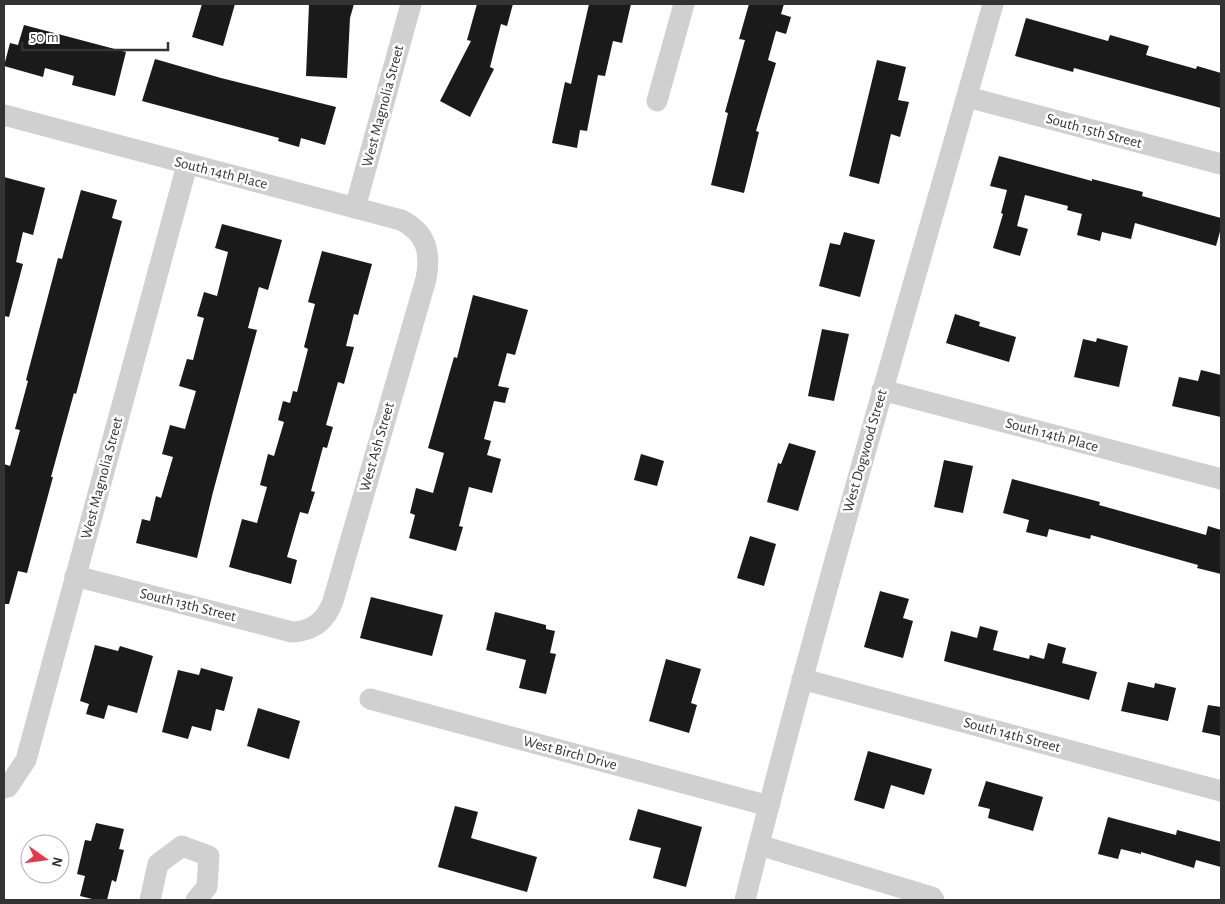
<svg xmlns="http://www.w3.org/2000/svg" width="1225" height="904" font-family="'Alegreya Sans',sans-serif">
<style>
.building{fill:#1a1a1a}
.lines{fill:none;stroke-linecap:round;stroke-linejoin:round}
.street{stroke:#d0d0d0;stroke-width:21}
.labels{text-anchor:middle;dominant-baseline:central;stroke-width:5;stroke-linejoin:round;paint-order:stroke}
.street-label{font-size:15px;fill:#333;stroke:#fff}
</style>
<rect width="100%" height="100%" fill="#fff"/>
<g class="building">
<path d="M 202,4 L 235,4 L 223,46 L 192,37 Z"/>
<path d="M 309,4 L 354,4 L 350,18 L 347,78 L 306,76 Z"/>
<path d="M 477,4 L 513,4 L 507,26 L 501,24 L 490,67 L 494,69 L 470,117 L 440,101 L 471,41 L 467,40 Z"/>
<path d="M 589,4 L 631,4 L 622,43 L 613,41 L 605,76 L 598,75 L 587,131 L 580,130 L 577,148 L 552,143 L 565,82 L 571,84 Z"/>
<path d="M 749,4 L 784,4 L 781,14 L 791,17 L 786,34 L 776,31 L 768,60 L 776,63 L 756,131 L 759,132 L 744,193 L 711,185 L 728,113 L 725,112 L 745,40 L 739,39 Z"/>
<path d="M 1026,18 L 1108,41 L 1110,35 L 1149,46 L 1146,55 L 1196,69 L 1197,66 L 1221,73 L 1221,108 L 1074,68 L 1073,72 L 1015,56 Z"/>
<path d="M 24,25 L 126,52 L 115,96 L 72,85 L 74,76 L 45,68 L 43,77 L 4,66 L 10,43 L 18,45 Z"/>
<path d="M 155,59 L 221,78 L 336,107 L 325,145 L 301,138 L 299,147 L 278,141 L 279,138 L 142,101 Z"/>
<path d="M 877,60 L 906,67 L 898,100 L 909,102 L 900,137 L 891,134 L 879,184 L 849,176 Z"/>
<path d="M 999,156 L 1092,181 L 1092,179 L 1143,192 L 1142,196 L 1221,218 L 1221,228 L 1216,246 L 1135,223 L 1131,239 L 1102,232 L 1100,241 L 1077,235 L 1082,214 L 1067,210 L 1068,206 L 1025,195 L 1017,226 L 1028,229 L 1020,256 L 993,248 L 1003,214 L 1001,213 L 1007,190 L 990,186 Z"/>
<path d="M 4,177 L 45,188 L 33,235 L 23,232 L 16,262 L 23,264 L 9,317 L 4,316 Z"/>
<path d="M 81,190 L 117,200 L 112,218 L 122,221 L 76,394 L 74,393 L 51,477 L 53,477 L 27,573 L 18,571 L 9,604 L 4,604 L 4,464 L 10,466 L 20,430 L 15,429 L 28,381 L 26,380 L 58,258 L 62,259 Z"/>
<path d="M 222,224 L 282,240 L 268,290 L 259,287 L 248,328 L 257,330 L 213,492 L 197,558 L 136,543 L 142,519 L 150,521 L 156,496 L 161,498 L 173,457 L 162,454 L 170,425 L 185,429 L 196,391 L 179,386 L 187,359 L 193,360 L 204,318 L 197,316 L 204,292 L 217,296 L 228,252 L 215,248 Z"/>
<path d="M 844,232 L 875,240 L 860,297 L 819,286 L 830,243 L 840,245 Z"/>
<path d="M 322,251 L 372,264 L 358,315 L 354,314 L 346,346 L 354,347 L 344,384 L 338,382 L 326,425 L 333,427 L 327,448 L 323,447 L 311,491 L 315,492 L 308,514 L 300,512 L 287,557 L 297,560 L 291,584 L 229,567 L 242,519 L 257,523 L 267,487 L 260,485 L 268,454 L 274,456 L 284,422 L 278,420 L 283,401 L 290,403 L 293,391 L 297,392 L 308,349 L 304,347 L 315,304 L 308,302 Z"/>
<path d="M 473,295 L 528,310 L 515,355 L 507,353 L 498,386 L 509,388 L 505,403 L 494,401 L 484,439 L 491,441 L 487,455 L 501,459 L 492,493 L 469,487 L 459,526 L 463,527 L 456,551 L 409,538 L 415,515 L 410,513 L 416,488 L 433,493 L 444,453 L 428,448 L 454,357 L 457,358 Z"/>
<path d="M 955,314 L 980,322 L 979,326 L 1016,337 L 1009,362 L 946,343 Z"/>
<path d="M 822,329 L 849,334 L 834,401 L 808,396 Z"/>
<path d="M 1097,338 L 1128,346 L 1119,387 L 1074,377 L 1083,339 L 1096,342 Z"/>
<path d="M 1201,370 L 1221,375 L 1221,417 L 1172,406 L 1179,377 L 1198,381 Z"/>
<path d="M 789,443 L 816,451 L 798,511 L 767,502 L 778,463 L 781,464 Z"/>
<path d="M 641,454 L 664,461 L 657,486 L 634,480 Z"/>
<path d="M 944,460 L 973,466 L 963,513 L 934,507 Z"/>
<path d="M 1012,479 L 1100,502 L 1099,505 L 1206,535 L 1208,526 L 1221,530 L 1221,574 L 1197,568 L 1198,565 L 1091,535 L 1090,539 L 1049,529 L 1047,537 L 1026,532 L 1029,520 L 1003,513 Z"/>
<path d="M 750,536 L 776,544 L 764,586 L 737,578 Z"/>
<path d="M 880,591 L 909,599 L 903,618 L 913,621 L 903,658 L 864,647 Z"/>
<path d="M 371,597 L 443,615 L 432,656 L 360,638 Z"/>
<path d="M 495,612 L 546,625 L 546,629 L 555,631 L 550,653 L 556,654 L 546,694 L 519,688 L 526,660 L 486,650 Z"/>
<path d="M 980,626 L 998,631 L 993,650 L 1029,659 L 1030,655 L 1044,659 L 1048,643 L 1066,648 L 1062,663 L 1097,672 L 1089,700 L 944,661 L 951,631 L 977,638 Z"/>
<path d="M 95,645 L 118,651 L 120,646 L 153,656 L 137,713 L 108,705 L 104,719 L 86,714 L 89,704 L 80,701 Z"/>
<path d="M 666,659 L 701,669 L 691,703 L 697,705 L 689,733 L 649,721 Z"/>
<path d="M 201,668 L 233,677 L 224,711 L 216,709 L 211,731 L 192,726 L 188,739 L 162,732 L 178,670 L 199,675 Z"/>
<path d="M 1128,682 L 1154,688 L 1155,683 L 1176,688 L 1168,721 L 1121,711 Z"/>
<path d="M 1208,705 L 1221,707 L 1221,736 L 1202,732 Z"/>
<path d="M 258,708 L 300,721 L 289,759 L 247,746 Z"/>
<path d="M 868,751 L 932,769 L 924,795 L 891,785 L 884,809 L 854,800 Z"/>
<path d="M 986,781 L 1043,797 L 1033,831 L 988,818 L 990,809 L 978,806 Z"/>
<path d="M 455,806 L 478,812 L 471,838 L 537,857 L 527,892 L 438,867 Z"/>
<path d="M 638,809 L 702,827 L 686,887 L 653,878 L 661,848 L 629,840 Z"/>
<path d="M 1108,817 L 1176,835 L 1177,830 L 1221,842 L 1221,867 L 1196,860 L 1194,868 L 1141,852 L 1141,854 L 1121,849 L 1118,859 L 1098,854 Z"/>
<path d="M 96,823 L 124,829 L 119,849 L 124,850 L 116,882 L 112,880 L 107,900 L 96,900 L 80,896 L 85,876 L 77,874 L 85,840 L 91,841 Z"/>
</g>
<g class="lines">
<g class="street">
<path d="M 967,97 L 1221,164"/>
<path d="M 657,101 L 684,4"/>
<path d="M 4,115 L 401,220 C 427,233 431,253 426,279 L 333,601 C 326,621 313,631 292,632 L 75,576"/>
<path d="M 355,208 L 411,4"/>
<path d="M 882,390 L 1221,479"/>
<path d="M 802,679 L 1221,791"/>
<path d="M 370,699 L 769,806"/>
<path d="M 4,788 L 8,787 L 26,760 L 187,165"/>
<path d="M 759,845 L 932,897 L 934,900"/>
<path d="M 150,900 L 158,864 L 182,846 L 209,856 L 207,887 L 196,900"/>
<path d="M 745,900 C 820,599 909,302 993,4"/>
</g>
</g>
<g class="labels">
<g class="street-label">
<text transform="translate(383 106) rotate(-75)">West Magnolia Street</text>
<text transform="translate(1094 131) rotate(15)">South 15th Street</text>
<text transform="translate(221 173) rotate(14)">South 14th Place</text>
<text transform="translate(1052 435) rotate(15)">South 14th Place</text>
<text transform="translate(377 447) rotate(-74)">West Ash Street</text>
<text transform="translate(865 451) rotate(-74)">West Dogwood Street</text>
<text transform="translate(102 478) rotate(-75)">West Magnolia Street</text>
<text transform="translate(188 605) rotate(14)">South 13th Street</text>
<text transform="translate(1012 735) rotate(15)">South 14th Street</text>
<text transform="translate(570 753) rotate(15)">West Birch Drive</text>
</g>
</g>
<rect width="1225" height="904" fill="none" stroke="#333333" stroke-width="10"/>
<g transform="translate(45 859) rotate(104)"><circle r="24" fill="#ffffff" stroke="#adadad"/>
<path d="M0-4L9 19L0 12L-9 19Z" fill="#e63946"/>
<text y="-8" font-size="14" font-weight="bold" text-anchor="middle" fill="#333333">N</text>
</g>
<path d="M22 42v8h146v-8" fill="none" stroke="#333333" stroke-width="2.5"/>
<text x="30" y="42" font-size="15" fill="#333333" stroke="#ffffff" stroke-width="4" paint-order="stroke">50 m</text>
</svg>
